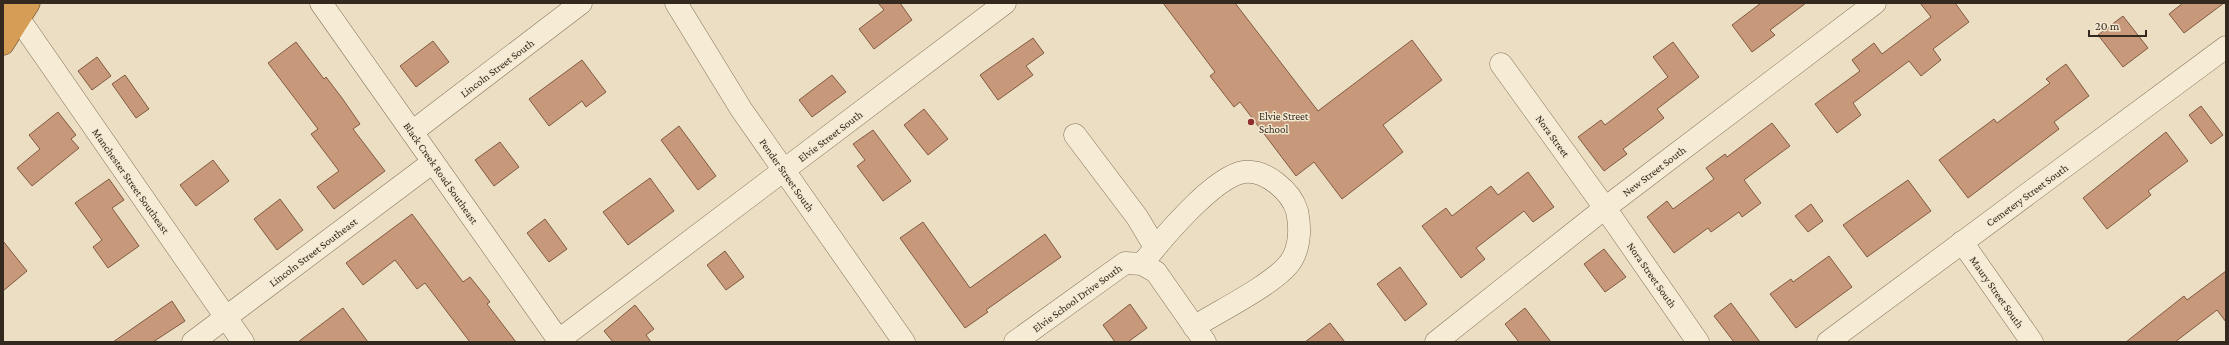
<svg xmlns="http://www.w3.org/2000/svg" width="2229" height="345" font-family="'Crimson Pro',serif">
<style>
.building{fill:#c7997a;stroke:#815a42}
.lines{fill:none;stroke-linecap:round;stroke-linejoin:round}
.minor-casing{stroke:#84705a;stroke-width:23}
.highway-casing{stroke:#523f2e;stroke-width:23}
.minor{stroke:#f6ecd5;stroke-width:22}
.highway{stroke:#d69d57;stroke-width:22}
.poi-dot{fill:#8f2e2f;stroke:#f3e9d1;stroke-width:1.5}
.labels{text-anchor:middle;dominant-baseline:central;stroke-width:3;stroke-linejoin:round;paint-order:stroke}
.street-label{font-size:11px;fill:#34291e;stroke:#f3e9d1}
.poi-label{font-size:11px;fill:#34291e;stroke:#f3e9d1;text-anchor:start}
</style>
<rect width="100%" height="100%" fill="#ebdec2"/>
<g class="building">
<path d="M 878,3 L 900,3 L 912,20 L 874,49 L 859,29 L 884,10 Z"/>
<path d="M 1163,3 L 1235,3 L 1318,111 L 1412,40 L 1442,80 L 1383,125 L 1403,152 L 1342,199 L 1314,162 L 1296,176 L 1240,102 L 1234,107 L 1210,76 L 1215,72 Z"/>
<path d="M 1761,3 L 1806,3 L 1770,30 L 1775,35 L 1752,52 L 1732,25 Z"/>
<path d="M 1920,3 L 1955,3 L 1969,22 L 1933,49 L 1941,60 L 1921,76 L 1909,61 L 1853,103 L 1861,115 L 1837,133 L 1815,104 L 1860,71 L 1852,60 L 1874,43 L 1882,54 L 1931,17 Z"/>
<path d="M 2183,3 L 2224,3 L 2184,33 L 2169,14 Z"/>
<path d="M 2123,16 L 2148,48 L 2123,67 L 2098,35 Z"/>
<path d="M 1033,38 L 1044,53 L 1026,66 L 1033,75 L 998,100 L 980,75 Z"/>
<path d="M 433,41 L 449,62 L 416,87 L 400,66 Z"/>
<path d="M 296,42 L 324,79 L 326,77 L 342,98 L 360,124 L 353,129 L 385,171 L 334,209 L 317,187 L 339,171 L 311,134 L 318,129 L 268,63 Z"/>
<path d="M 1673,42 L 1699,77 L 1657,109 L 1664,118 L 1623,149 L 1627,154 L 1604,171 L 1578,137 L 1601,120 L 1605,125 L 1668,77 L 1653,57 Z"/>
<path d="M 97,57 L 111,76 L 92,90 L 78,71 Z"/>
<path d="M 582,60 L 606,92 L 586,107 L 582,101 L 549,126 L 529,99 Z"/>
<path d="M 2066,64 L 2089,96 L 2054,122 L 2059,129 L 1968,198 L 1939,160 L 1994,119 L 1997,123 L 2050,83 L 2046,79 Z"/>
<path d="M 125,75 L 149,109 L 136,118 L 112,84 Z"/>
<path d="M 832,75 L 846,92 L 812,117 L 799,100 Z"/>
<path d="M 2201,106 L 2223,135 L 2211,144 L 2189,115 Z"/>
<path d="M 924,109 L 948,139 L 928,155 L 904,125 Z"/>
<path d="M 58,112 L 76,135 L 71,139 L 79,148 L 32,186 L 17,168 L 40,149 L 29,135 Z"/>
<path d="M 1772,123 L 1790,146 L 1744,180 L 1761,203 L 1742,217 L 1739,212 L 1711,232 L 1708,228 L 1674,253 L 1647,217 L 1667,201 L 1673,209 L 1714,179 L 1706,168 L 1725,154 L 1727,157 Z"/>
<path d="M 679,126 L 716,176 L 698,190 L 661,140 Z"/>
<path d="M 873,130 L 911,181 L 883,201 L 857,166 L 865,160 L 853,144 Z"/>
<path d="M 2166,132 L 2188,161 L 2148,191 L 2151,195 L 2107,229 L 2083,198 Z"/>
<path d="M 500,142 L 519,167 L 494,186 L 475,160 Z"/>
<path d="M 213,160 L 229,181 L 196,206 L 180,185 Z"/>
<path d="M 1528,172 L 1554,207 L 1533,222 L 1524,211 L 1476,248 L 1485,259 L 1461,278 L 1422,226 L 1446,208 L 1452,216 L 1491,186 L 1498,195 Z"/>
<path d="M 650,178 L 674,211 L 628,245 L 603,212 Z"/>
<path d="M 109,179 L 124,200 L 112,208 L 139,246 L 108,268 L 93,247 L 102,240 L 75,203 Z"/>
<path d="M 1908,180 L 1931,211 L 1867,257 L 1843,225 Z"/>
<path d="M 280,199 L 303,230 L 277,250 L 254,219 Z"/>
<path d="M 1811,204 L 1823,221 L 1808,232 L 1795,216 Z"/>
<path d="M 412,214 L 463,282 L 470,277 L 490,302 L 487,304 L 516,342 L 470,342 L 425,283 L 417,289 L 395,260 L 363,285 L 346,263 Z"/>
<path d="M 545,219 L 567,249 L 549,262 L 527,233 Z"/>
<path d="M 923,222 L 970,288 L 1045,234 L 1061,257 L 986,310 L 988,312 L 965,328 L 900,238 Z"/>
<path d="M 3,241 L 27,271 L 3,291 Z"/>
<path d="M 1604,249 L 1626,277 L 1605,292 L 1584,264 Z"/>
<path d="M 725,251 L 744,277 L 726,290 L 707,265 Z"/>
<path d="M 1829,256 L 1852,287 L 1796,328 L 1770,294 L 1791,279 L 1793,282 Z"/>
<path d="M 1400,267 L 1427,304 L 1405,321 L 1377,284 Z"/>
<path d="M 2226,271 L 2226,322 L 2217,310 L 2175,342 L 2126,342 L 2184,296 L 2187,300 Z"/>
<path d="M 172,301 L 185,321 L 153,342 L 113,342 Z"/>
<path d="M 1731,303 L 1760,342 L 1734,342 L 1714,316 Z"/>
<path d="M 1130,304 L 1147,328 L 1128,342 L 1115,342 L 1103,325 Z"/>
<path d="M 635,305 L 654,329 L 646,335 L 651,342 L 613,342 L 604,331 Z"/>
<path d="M 343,308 L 368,342 L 298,342 Z"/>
<path d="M 1525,308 L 1551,342 L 1519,342 L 1505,324 Z"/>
<path d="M 1330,323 L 1345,342 L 1305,342 Z"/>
</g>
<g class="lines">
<g class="minor-casing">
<g id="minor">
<path d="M 321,3 L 560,342"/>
<path d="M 676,3 L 741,109 L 904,342"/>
<path d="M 19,19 L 243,342"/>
<path d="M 1501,64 L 1605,208 L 1698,342"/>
<path d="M 412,132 L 581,3"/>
<path d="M 1075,135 L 1137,217 L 1155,247"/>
<path d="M 1962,242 L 2032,342"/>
<path d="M 1142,264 C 1161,240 1214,176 1244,172 C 1265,169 1291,191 1297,211 C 1301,229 1300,251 1288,265 C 1270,286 1219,311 1194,327"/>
<path d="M 559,340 L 1005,3"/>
<path d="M 193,342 L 433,162"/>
<path d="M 1015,342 L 1125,263 L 1142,264 L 1156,272 L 1205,342"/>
<path d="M 1436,342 L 1605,208 L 1875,3"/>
<path d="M 1828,342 L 2226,47"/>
</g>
</g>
<g class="highway-casing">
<g id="highway">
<path d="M 3,13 L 9,3"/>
<path d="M 3,44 L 29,3"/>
</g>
</g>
<use href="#minor" class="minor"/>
<use href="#highway" class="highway"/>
</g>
<circle class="poi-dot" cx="1251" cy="122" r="4"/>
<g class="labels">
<g class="street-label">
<text transform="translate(497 68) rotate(-37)">Lincoln Street South</text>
<text transform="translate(830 136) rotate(-37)">Elvie Street South</text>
<text transform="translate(1553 136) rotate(54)">Nora Street</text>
<text transform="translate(1654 171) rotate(-37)">New Street South</text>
<text transform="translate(441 173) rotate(55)">Black Creek Road Southeast</text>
<text transform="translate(787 175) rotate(55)">Pender Street South</text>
<text transform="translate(131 181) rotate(55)">Manchester Street Southeast</text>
<text transform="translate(2027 195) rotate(-36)">Cemetery Street South</text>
<text transform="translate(313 252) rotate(-37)">Lincoln Street Southeast</text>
<text transform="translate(1652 275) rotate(55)">Nora Street South</text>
<text transform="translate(1997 292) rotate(55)">Maury Street South</text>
<text transform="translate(1077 298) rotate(-36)">Elvie School Drive South</text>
</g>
<g class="poi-label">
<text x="1259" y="116">Elvie Street<tspan x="1259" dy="13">School</tspan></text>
</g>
</g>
<rect width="2229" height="345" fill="none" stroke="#34291e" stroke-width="8"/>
<path d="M2089 30v6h57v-6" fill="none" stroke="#34291e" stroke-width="2"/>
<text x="2095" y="30" font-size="12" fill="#34291e" stroke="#f3e9d1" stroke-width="3" paint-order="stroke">20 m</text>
</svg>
